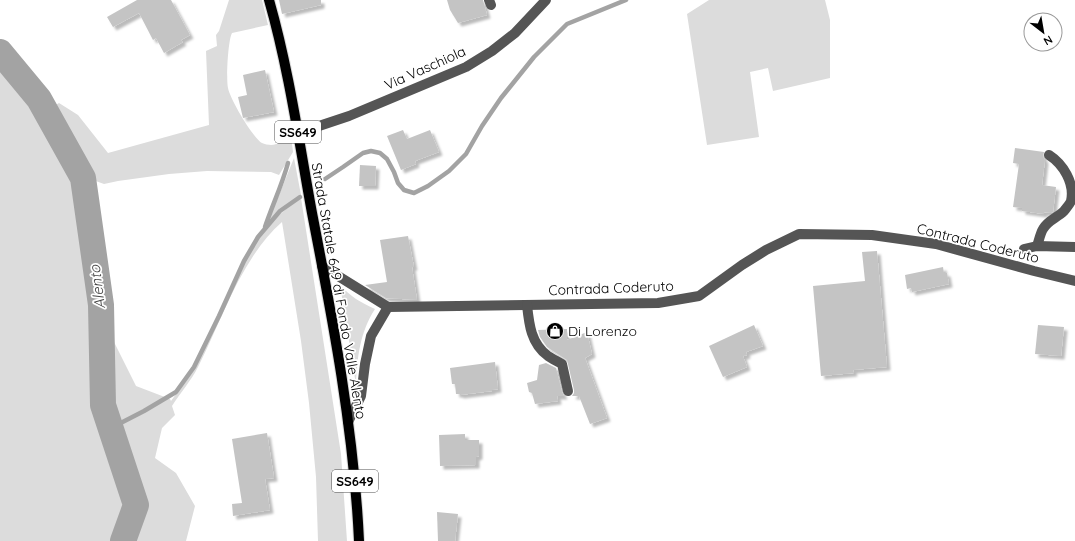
<svg xmlns="http://www.w3.org/2000/svg" width="1075" height="541" font-family="Quicksand,sans-serif">
<style>
.green{fill:#dcdcdc}
.lines{fill:none;stroke-linecap:round;stroke-linejoin:round}
.stream{stroke:#a3a3a3;stroke-width:4.5}
.river{stroke:#a3a3a3;stroke-width:26}
.building{fill:#c4c4c4;filter:url(#shadow)}
.major-casing{stroke:#dbdbdb;stroke-width:12}
.minor{stroke:#555;stroke-width:10}
.major{stroke:#000;stroke-width:10}
.labels{text-anchor:middle;dominant-baseline:central;stroke-width:3.5;stroke-linejoin:round;paint-order:stroke}
.shield{fill:#fff;stroke:#4c4c4c;stroke-width:1}
.shield-label{font-size:13px;font-weight:bold;fill:#000}
.street-label{font-size:14px;fill:#000;stroke:#fff}
.poi-label{font-size:14px;fill:#000;stroke:#fff;text-anchor:start}
.water-label{font-size:15px;font-style:italic;fill:#444;stroke:#fff}
</style>
<defs>
<filter id="shadow"><feDropShadow dx="3.5" dy="3.5" stdDeviation="1" flood-color="#0004"/></filter>
</defs>
<rect width="100%" height="100%" fill="#fff"/>
<g class="green">
<path d="M 229,0 L 262,0 L 268,25 L 232,33 C 228,40 226,80 228,88 C 230,99 253,138 262,143 C 264,144 269,145 271,145 C 278,145 285,139 291,135 L 293,152 L 279,175 L 271,172 L 207,171 L 169,174 L 118,181 L 104,184 L 93,180 L 99,204 L 105,263 L 106,304 L 112,338 L 136,386 L 170,399 L 171,401 C 198,366 215,326 234,286 C 241,270 249,252 259,237 C 271,221 285,209 301,198 L 341,454 L 347,541 L 318,541 L 316,477 L 309,403 L 301,341 L 282,222 C 241,258 222,320 198,367 C 191,381 180,393 172,406 L 175,415 L 162,428 L 155,458 L 176,473 L 195,506 L 186,541 L 0,541 L 0,59 L 49,124 L 75,173 L 86,177 L 49,109 L 59,103 L 78,115 L 108,153 L 209,125 L 206,51 L 217,46 L 216,35 L 219,31 Z"/>
<path d="M 709,0 L 825,0 L 830,20 L 830,78 L 773,91 L 768,68 L 750,72 L 759,137 L 707,145 L 687,14 Z"/>
<path d="M 294,158 L 301,195 L 282,210 L 266,227 Z"/>
<path d="M 340,285 C 351,297 360,302 375,309 C 360,332 357,358 356,385 Z"/>
</g>
<g class="lines">
<g class="stream">
<path d="M 325,179 L 343,167 L 363,153 L 371,151 L 380,153 L 387,159 L 394,172 L 398,183 L 404,190 L 414,193 L 428,186 L 449,171 L 466,154 L 482,126 L 501,98 L 534,57 L 567,24 L 626,0"/>
<path d="M 265,227 C 272,206 282,185 288,163"/>
<path d="M 111,428 L 144,411 L 176,392 L 194,367 L 219,316 L 244,261 L 258,237 L 280,211 L 300,197"/>
</g>
<path class="river" d="M 0,52 L 39,99 L 83,178 L 101,305 L 103,405 L 136,505 L 123,541"/>
</g>
<g class="building">
<path d="M 137,0 L 171,0 L 190,35 L 181,40 L 183,42 L 164,53 L 156,38 L 153,40 L 139,13 L 113,27 L 107,17 Z"/>
<path d="M 279,0 L 321,0 L 321,5 L 282,14 Z"/>
<path d="M 447,0 L 483,0 L 487,15 L 458,23 L 450,10 Z"/>
<path d="M 265,70 L 274,112 L 243,118 L 238,97 L 247,95 L 243,75 Z"/>
<path d="M 403,130 L 407,139 L 430,130 L 439,152 L 415,161 L 416,164 L 401,170 L 387,136 Z"/>
<path d="M 1015,148 L 1044,152 L 1043,157 L 1045,160 L 1042,185 L 1056,187 L 1053,212 L 1051,213 L 1044,212 L 1044,214 L 1022,211 L 1022,208 L 1013,207 L 1019,164 L 1013,163 Z"/>
<path d="M 360,165 L 376,166 L 375,186 L 359,186 Z"/>
<path d="M 408,236 L 414,267 L 412,267 L 417,300 L 386,298 L 365,285 L 387,282 L 380,240 Z"/>
<path d="M 877,251 L 887,367 L 853,370 L 854,373 L 821,376 L 813,286 L 865,281 L 862,252 Z"/>
<path d="M 943,267 L 944,273 L 947,273 L 949,284 L 912,292 L 911,288 L 907,289 L 905,275 Z"/>
<path d="M 754,325 L 763,346 L 746,352 L 747,355 L 743,356 L 747,367 L 723,377 L 709,346 Z"/>
<path d="M 1038,325 L 1064,327 L 1061,356 L 1035,354 Z"/>
<path d="M 567,329 L 567,340 L 587,332 L 592,354 L 585,358 L 607,418 L 590,424 L 579,396 L 572,396 L 574,393 L 574,390 L 567,360 L 547,347 L 540,337 L 538,330 Z"/>
<path d="M 495,362 L 498,389 L 492,390 L 492,391 L 460,395 L 460,394 L 456,394 L 455,384 L 452,384 L 450,368 Z"/>
<path d="M 546,363 L 556,368 L 562,392 L 564,396 L 557,396 L 558,401 L 535,404 L 532,393 L 529,392 L 527,383 L 537,380 L 539,365 Z"/>
<path d="M 267,433 L 274,478 L 265,479 L 270,510 L 233,516 L 232,504 L 242,503 L 232,439 Z"/>
<path d="M 465,434 L 465,440 L 479,440 L 479,456 L 476,457 L 476,465 L 440,466 L 439,435 Z"/>
<path d="M 437,512 L 458,514 L 455,541 L 438,541 Z"/>
</g>
<g class="lines">
<g class="major-casing">
<path id="major" d="M 269,0 C 289,70 299,142 312,213 C 333,321 354,431 359,541"/>
</g>
<g class="minor">
<path d="M 489,0 L 491,5"/>
<path d="M 299,133 L 313,128 L 349,116 L 466,67 L 492,51 L 515,33 L 546,0"/>
<path d="M 1037,246 C 1039,241 1040,234 1043,229 C 1048,220 1057,218 1064,211 C 1066,208 1070,204 1071,201 C 1075,183 1063,164 1049,155"/>
<path d="M 1024,249 L 1037,246 L 1075,247"/>
<path d="M 322,266 L 388,307 L 658,303 L 699,296 L 742,265 L 766,250 L 799,234 L 872,235 L 936,244 L 1034,271 L 1075,281"/>
<path d="M 527,305 C 529,324 531,344 548,356 C 552,359 557,361 562,364 L 568,391"/>
<path d="M 348,422 L 361,396 L 365,364 L 371,336 L 388,307"/>
</g>
<use href="#major" class="major"/>
</g>
<defs>
<g id="shop-disc" transform="scale(0.9)"><circle r="9.5" fill="#000" stroke="#fff"/><path d="M-5-2.5h2.3a2.7 3.5 0 0 1 5.4 0H5L5.5 6h-11ZM-1.5-2.5h3a1.5 2.3 0 0 0-3 0Z" fill="#fff"/></g>
</defs>
<g fill-rule="evenodd">
<use href="#shop-disc" x="555" y="331"/>
</g>
<g class="labels">
<g class="shield">
<rect x="275" y="121" width="46" height="22" rx="3"/>
<rect x="332" y="470" width="46" height="22" rx="3"/>
</g>
<g class="shield-label">
<text x="298" y="132">SS649</text>
<text x="355" y="481">SS649</text>
</g>
<g class="street-label">
<text transform="translate(425 68) rotate(-24)">Via Vaschiola</text>
<text transform="translate(978 243) rotate(14)">Contrada Coderuto</text>
<text transform="translate(611 288) rotate(-2)">Contrada Coderuto</text>
<text transform="translate(339 291) rotate(80)">Strada Statale 649 di Fondo Valle Alento</text>
</g>
<g class="poi-label">
<text x="568" y="331">Di Lorenzo</text>
</g>
<g class="water-label">
<text transform="translate(97 287) rotate(-97)">Alento</text>
</g>
</g>
<g transform="translate(1043 32) rotate(149)"><circle r="19" fill="#ffffff" stroke="#999999"/>
<path d="M0-3L7 15L0 10L-7 15Z" fill="#000000"/>
<text y="-6" font-size="11" font-weight="bold" text-anchor="middle" fill="#000000">N</text>
</g>
</svg>
